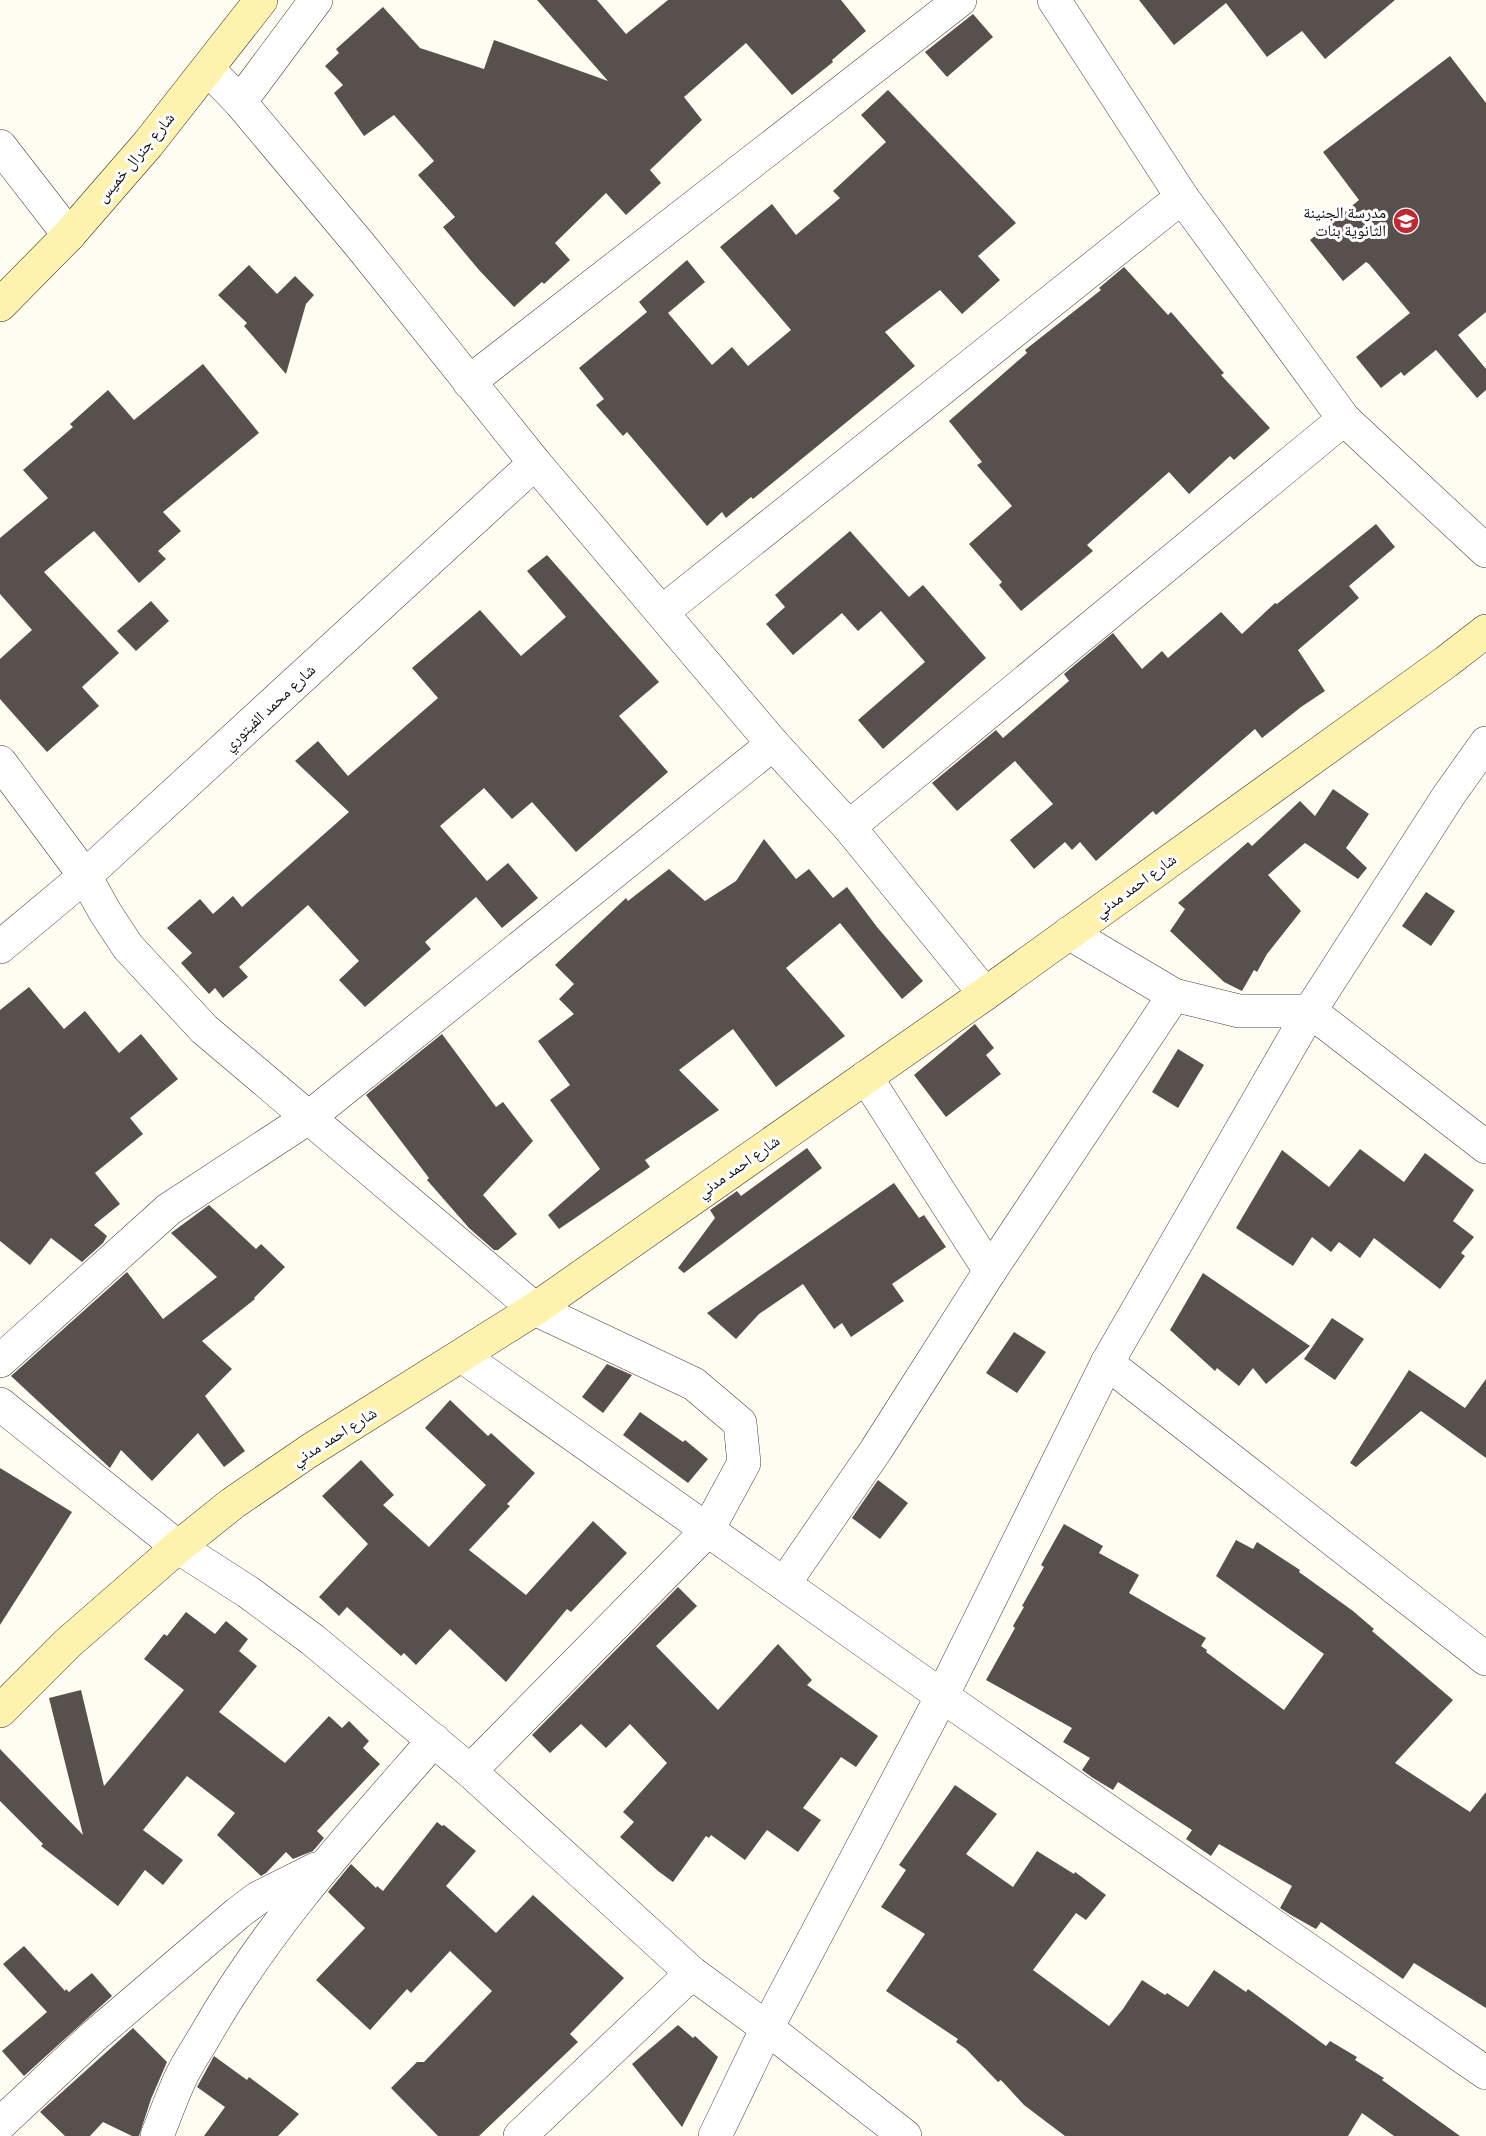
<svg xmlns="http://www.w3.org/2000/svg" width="1486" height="2136" font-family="'IBM Plex Serif','Noto Naskh Arabic',serif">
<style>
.building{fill:#58504c}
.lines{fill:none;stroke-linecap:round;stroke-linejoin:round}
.street-casing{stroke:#424242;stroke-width:34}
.secondary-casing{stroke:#313131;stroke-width:34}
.street{stroke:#fff;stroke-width:33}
.secondary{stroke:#fef3ae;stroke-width:33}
.labels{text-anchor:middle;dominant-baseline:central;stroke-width:6;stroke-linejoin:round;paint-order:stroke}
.street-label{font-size:16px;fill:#0f0f0f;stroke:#fff}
.poi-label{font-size:16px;fill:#0f0f0f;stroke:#fff;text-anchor:end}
</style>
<rect width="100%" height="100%" fill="#fffcf2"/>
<g class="building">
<path d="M 537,0 L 597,0 L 626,34 L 668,0 L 841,0 L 866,31 L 832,60 L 833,62 L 792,95 L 746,43 L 684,97 L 702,120 L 650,170 L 661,183 L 626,215 L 606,193 L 555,243 L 570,260 L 544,284 L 542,282 L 514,307 L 479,270 L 443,227 L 455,217 L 418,175 L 434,161 L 394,115 L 364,136 L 334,93 L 343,85 L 325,66 L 339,53 L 336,49 L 383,7 L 420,48 L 484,69 L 494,40 L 608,81 Z"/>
<path d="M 1139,0 L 1395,0 L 1325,59 L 1302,31 L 1267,57 L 1226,3 L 1174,45 Z"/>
<path d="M 973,14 L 993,37 L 947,77 L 925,52 Z"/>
<path d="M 1450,56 L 1486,103 L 1486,312 L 1458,335 L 1486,369 L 1486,390 L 1477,398 L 1436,350 L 1404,376 L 1401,372 L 1381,388 L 1356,357 L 1410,313 L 1369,264 L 1366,262 L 1343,281 L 1310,240 L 1359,200 L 1323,152 Z"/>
<path d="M 888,90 L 1016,223 L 978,256 L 1000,280 L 962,314 L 940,290 L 885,332 L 915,366 L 753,499 L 751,497 L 726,518 L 722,512 L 707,526 L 627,432 L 623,436 L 596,405 L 604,399 L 579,368 L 647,312 L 639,302 L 687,260 L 705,282 L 668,313 L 712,365 L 732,347 L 748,366 L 791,330 L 720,247 L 772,204 L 796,235 L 840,198 L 833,191 L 886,142 L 861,115 Z"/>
<path d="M 249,265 L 277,294 L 295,276 L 314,295 L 306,304 L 286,374 L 244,326 L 247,323 L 218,295 Z"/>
<path d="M 1124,267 L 1168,315 L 1171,312 L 1224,373 L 1221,375 L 1270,428 L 1234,460 L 1230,456 L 1189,494 L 1169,472 L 1087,545 L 1093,551 L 1021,611 L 999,585 L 1002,582 L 969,544 L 1012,506 L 977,465 L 982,462 L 949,421 L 1027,353 L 1025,350 L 1101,290 L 1099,288 Z"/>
<path d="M 203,364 L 259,433 L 163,512 L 181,531 L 158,551 L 166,559 L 139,583 L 94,531 L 44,572 L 119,653 L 82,687 L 99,706 L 47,752 L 0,699 L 0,659 L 32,630 L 0,594 L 0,538 L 48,498 L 23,470 L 73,427 L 70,424 L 108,390 L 134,420 Z"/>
<path d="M 1376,524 L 1395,547 L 1349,586 L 1359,598 L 1298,650 L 1325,691 L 1301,707 L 1262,738 L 1255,729 L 1156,815 L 1153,811 L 1096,861 L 1080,842 L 1072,850 L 1065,842 L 1034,869 L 1010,840 L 1053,804 L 1015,761 L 957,811 L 932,783 L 996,730 L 1003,738 L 1069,681 L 1064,674 L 1113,633 L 1142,669 L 1162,651 L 1168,658 L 1221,612 L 1242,634 L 1275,603 L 1277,604 Z"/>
<path d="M 850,531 L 909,597 L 923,585 L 986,658 L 883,749 L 858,720 L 925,662 L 881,611 L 858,631 L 842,613 L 793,655 L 766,624 L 785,607 L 775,595 Z"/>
<path d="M 547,555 L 659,682 L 619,716 L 668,772 L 576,852 L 532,802 L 512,819 L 484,788 L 483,789 L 440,826 L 487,881 L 508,863 L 538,898 L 502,928 L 476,897 L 425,942 L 431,949 L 365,1007 L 339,980 L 359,961 L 308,905 L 239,967 L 248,977 L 223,998 L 215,988 L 209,994 L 181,963 L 192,953 L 167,928 L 200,899 L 213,914 L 233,896 L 242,907 L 349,812 L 295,761 L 318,741 L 348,776 L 438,698 L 412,668 L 480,610 L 521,656 L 566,617 L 527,571 Z"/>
<path d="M 151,601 L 169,621 L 136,651 L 117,631 Z"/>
<path d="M 1333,789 L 1369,814 L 1346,848 L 1367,868 L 1358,879 L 1305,843 L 1268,875 L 1301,911 L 1267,954 L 1257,972 L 1254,970 L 1242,991 L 1224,982 L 1170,931 L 1185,909 L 1178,903 L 1248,842 L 1252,846 L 1300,801 L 1315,816 Z"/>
<path d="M 764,839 L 796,879 L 809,869 L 833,898 L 847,887 L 877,927 L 923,981 L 902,999 L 840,923 L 786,968 L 845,1036 L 776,1087 L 733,1029 L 679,1070 L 719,1110 L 645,1160 L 650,1167 L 559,1229 L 548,1215 L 600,1169 L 550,1100 L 570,1085 L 538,1041 L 574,1014 L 559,999 L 574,984 L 555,965 L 626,898 L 628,901 L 669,869 L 705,901 L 736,881 Z"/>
<path d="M 1426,892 L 1455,911 L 1431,946 L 1402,926 Z"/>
<path d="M 29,987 L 64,1029 L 85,1011 L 119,1053 L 141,1034 L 178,1079 L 130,1118 L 143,1134 L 95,1173 L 120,1204 L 94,1225 L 107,1236 L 103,1243 L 82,1262 L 51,1238 L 30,1265 L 0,1241 L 0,1010 Z"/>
<path d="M 975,1024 L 994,1048 L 986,1055 L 1001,1074 L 946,1117 L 914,1075 Z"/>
<path d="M 442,1034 L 496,1107 L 503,1102 L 533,1141 L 483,1195 L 517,1234 L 498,1250 L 494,1250 L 469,1228 L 427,1180 L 429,1178 L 366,1095 Z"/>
<path d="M 1178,1049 L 1204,1065 L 1178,1108 L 1152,1092 Z"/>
<path d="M 807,1148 L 822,1168 L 684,1273 L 678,1268 L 715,1218 L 710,1210 L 737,1191 L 741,1196 Z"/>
<path d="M 1360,1149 L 1404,1182 L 1425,1153 L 1474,1190 L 1453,1221 L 1474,1237 L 1461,1253 L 1465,1256 L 1440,1289 L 1374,1238 L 1360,1258 L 1339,1242 L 1331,1252 L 1312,1237 L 1293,1266 L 1236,1228 L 1282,1150 L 1329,1187 Z"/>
<path d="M 894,1183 L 919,1218 L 924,1215 L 946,1247 L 892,1284 L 904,1301 L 851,1337 L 842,1323 L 834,1329 L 803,1284 L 759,1314 L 736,1339 L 707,1313 Z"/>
<path d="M 209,1205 L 256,1249 L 261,1244 L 285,1267 L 254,1298 L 255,1299 L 202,1341 L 232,1369 L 205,1396 L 245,1451 L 224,1467 L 198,1433 L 152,1481 L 121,1450 L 110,1468 L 11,1376 L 127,1272 L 163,1319 L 217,1277 L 171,1233 Z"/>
<path d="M 1203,1273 L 1310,1346 L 1266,1384 L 1253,1368 L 1239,1386 L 1217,1368 L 1215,1371 L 1170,1330 Z"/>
<path d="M 1332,1318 L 1364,1339 L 1335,1380 L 1304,1359 Z"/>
<path d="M 1014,1332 L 1046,1352 L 1017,1393 L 986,1373 Z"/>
<path d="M 607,1364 L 632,1375 L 603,1413 L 582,1397 Z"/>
<path d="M 1409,1370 L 1465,1408 L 1486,1379 L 1486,1458 L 1421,1411 L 1356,1467 L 1350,1463 Z"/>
<path d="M 450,1400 L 488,1436 L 491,1433 L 535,1473 L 507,1504 L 510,1506 L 469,1550 L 526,1595 L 593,1521 L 627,1553 L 571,1612 L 567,1609 L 506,1682 L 450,1629 L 416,1665 L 404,1653 L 401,1656 L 347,1607 L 339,1616 L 319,1597 L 368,1544 L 322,1496 L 361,1460 L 394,1495 L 383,1505 L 429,1547 L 486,1485 L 425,1428 Z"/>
<path d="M 640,1412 L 683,1442 L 685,1440 L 708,1459 L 688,1483 L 623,1435 Z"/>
<path d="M 0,1468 L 72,1512 L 0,1625 Z"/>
<path d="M 878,1480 L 908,1503 L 880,1539 L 852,1518 Z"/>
<path d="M 1064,1524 L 1103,1546 L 1099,1553 L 1139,1575 L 1129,1593 L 1206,1638 L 1201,1646 L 1207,1650 L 1206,1652 L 1284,1710 L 1324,1654 L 1216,1576 L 1236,1540 L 1253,1549 L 1257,1542 L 1300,1570 L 1299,1572 L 1353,1611 L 1374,1629 L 1372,1631 L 1453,1700 L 1395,1763 L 1470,1812 L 1486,1792 L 1486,2008 L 1414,1963 L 1403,1979 L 1321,1922 L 1316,1929 L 1291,1915 L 1280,1908 L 1292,1886 L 1219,1844 L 1211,1856 L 1186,1839 L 1192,1830 L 1118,1782 L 1113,1790 L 1093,1778 L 1082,1770 L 1090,1758 L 1063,1742 L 1072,1728 L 986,1680 L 1015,1628 L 1013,1626 L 1024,1607 L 1022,1606 L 1044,1567 L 1041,1565 Z"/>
<path d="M 678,1587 L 697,1606 L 656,1646 L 718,1710 L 778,1644 L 812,1680 L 807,1685 L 878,1736 L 856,1767 L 841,1757 L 803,1808 L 821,1820 L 798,1852 L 767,1830 L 745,1860 L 711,1835 L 709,1838 L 706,1836 L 673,1882 L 658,1871 L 620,1837 L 634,1822 L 623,1812 L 667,1763 L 630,1724 L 606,1748 L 581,1724 L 550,1753 L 532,1735 Z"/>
<path d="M 186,1612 L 215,1634 L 226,1621 L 248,1639 L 239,1651 L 257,1666 L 219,1712 L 285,1763 L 329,1716 L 342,1728 L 349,1721 L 369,1741 L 363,1748 L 380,1764 L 317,1831 L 324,1838 L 313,1851 L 293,1859 L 286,1852 L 266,1873 L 261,1876 L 217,1835 L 235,1813 L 187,1776 L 143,1830 L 183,1860 L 163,1885 L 145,1870 L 118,1906 L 41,1846 L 43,1844 L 0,1801 L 0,1749 L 83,1835 L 49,1698 L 81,1690 L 104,1786 L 184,1690 L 144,1659 L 164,1634 L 167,1636 Z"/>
<path d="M 955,1785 L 997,1814 L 966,1854 L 1013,1887 L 1037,1851 L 1074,1874 L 1075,1872 L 1106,1895 L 1086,1920 L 1076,1913 L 1033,1970 L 1109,2026 L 1123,2009 L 1142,1980 L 1165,1995 L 1167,1993 L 1188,2007 L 1214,1970 L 1246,1992 L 1248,1989 L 1326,2046 L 1330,2041 L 1357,2057 L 1355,2060 L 1384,2078 L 1382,2080 L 1460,2136 L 1394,2136 L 1362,2113 L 1348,2136 L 1065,2136 L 1024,2105 L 1001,2080 L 998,2082 L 966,2049 L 956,2042 L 958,2039 L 886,1991 L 925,1934 L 881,1907 L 906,1870 L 899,1865 Z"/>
<path d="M 437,1822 L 442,1826 L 444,1825 L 476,1851 L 446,1886 L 496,1933 L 533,1895 L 624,1978 L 570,2034 L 578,2042 L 479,2136 L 438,2136 L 391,2088 L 417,2062 L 424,2062 L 492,1991 L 450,1951 L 411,1993 L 407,1989 L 370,2030 L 316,1980 L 365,1928 L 328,1892 L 351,1864 L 376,1888 L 377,1886 L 383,1891 Z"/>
<path d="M 24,1946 L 65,1991 L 66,1989 L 69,1992 L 92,1973 L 112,1996 L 24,2076 L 2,2051 L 47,2012 L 3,1964 Z"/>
<path d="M 678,2025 L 693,2038 L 695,2036 L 718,2057 L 682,2127 L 632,2064 Z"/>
<path d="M 133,2028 L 167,2062 L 151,2099 L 139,2136 L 132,2136 L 103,2122 L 90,2136 L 65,2136 L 40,2112 Z"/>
<path d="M 214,2056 L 247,2080 L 249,2077 L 299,2114 L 278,2136 L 204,2136 L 225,2107 L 197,2087 Z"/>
</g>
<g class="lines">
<g class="street-casing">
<g id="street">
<path d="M 1054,0 L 1182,197 L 1344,419 L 1486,551"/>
<path d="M 208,69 L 240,102 L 360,245 L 535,463 L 773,744 L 849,827 L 985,994"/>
<path d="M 240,102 L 316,0"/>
<path d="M 0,146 L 69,235"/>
<path d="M 469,382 L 960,0"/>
<path d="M 662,612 L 1182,197"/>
<path d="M 0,762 L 85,876 L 105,912 L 128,947 L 204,1029 L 535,1309 L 694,1384 L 740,1423 L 744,1463 L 707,1531 L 470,1771"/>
<path d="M 849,827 L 1344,419"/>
<path d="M 1069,933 L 1174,995 L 1239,1011 L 1310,1011 L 1486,1147"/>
<path d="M 0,947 L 85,876 L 535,463"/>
<path d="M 866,1077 L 990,1271"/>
<path d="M 462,1356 L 942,1696 L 1486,2073"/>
<path d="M 0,1361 L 169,1209 L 308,1118 L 773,744"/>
<path d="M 1107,1363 L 1486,1659"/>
<path d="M 0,1404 L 178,1547 L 248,1592 L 313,1640 L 470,1771 L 692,1973 L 767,2028 L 715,2136"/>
<path d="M 784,1584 L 876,1450 L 990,1271 L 1174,995"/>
<path d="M 0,2124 L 93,2037 L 238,1913 L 258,1898 L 316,1869"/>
<path d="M 157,2136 C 165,2116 172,2096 181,2077 C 188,2062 198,2048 206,2034 C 268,1925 352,1834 434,1740"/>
<path d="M 520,2136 L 692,1973"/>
<path d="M 905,2136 L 767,2028 L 942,1696 L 1107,1363 L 1310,1011 L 1449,795 L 1486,743"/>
</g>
</g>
<g class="secondary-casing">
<g id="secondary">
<path d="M 0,305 L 69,235 L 148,144 L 261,0"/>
<path d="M 0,1711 L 68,1643 L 178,1547 L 233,1503 L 309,1451 L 535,1309 L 985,994 L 1446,662 L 1486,631"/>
</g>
</g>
<use href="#street" class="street"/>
<use href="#secondary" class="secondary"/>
</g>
<defs>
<g id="school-disc" transform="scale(1.35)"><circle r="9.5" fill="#c02732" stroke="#fff"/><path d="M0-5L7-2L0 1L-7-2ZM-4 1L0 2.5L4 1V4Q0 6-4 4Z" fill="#fff"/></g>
</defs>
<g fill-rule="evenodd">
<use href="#school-disc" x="1406" y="221"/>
</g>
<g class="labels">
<g class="street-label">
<text transform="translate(135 157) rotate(-50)">شارع جنرال خميس</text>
<text transform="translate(269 707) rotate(-43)">شارع محمد الفيتوري</text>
<text transform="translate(1135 885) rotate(-36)">شارع احمد مدني</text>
<text transform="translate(738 1166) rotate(-35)">شارع احمد مدني</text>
<text transform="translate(334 1436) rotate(-32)">شارع احمد مدني</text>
</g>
<g class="poi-label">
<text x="1386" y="212">مدرسة الجنينة<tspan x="1386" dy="18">الثانوية بنات</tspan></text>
</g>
</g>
</svg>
